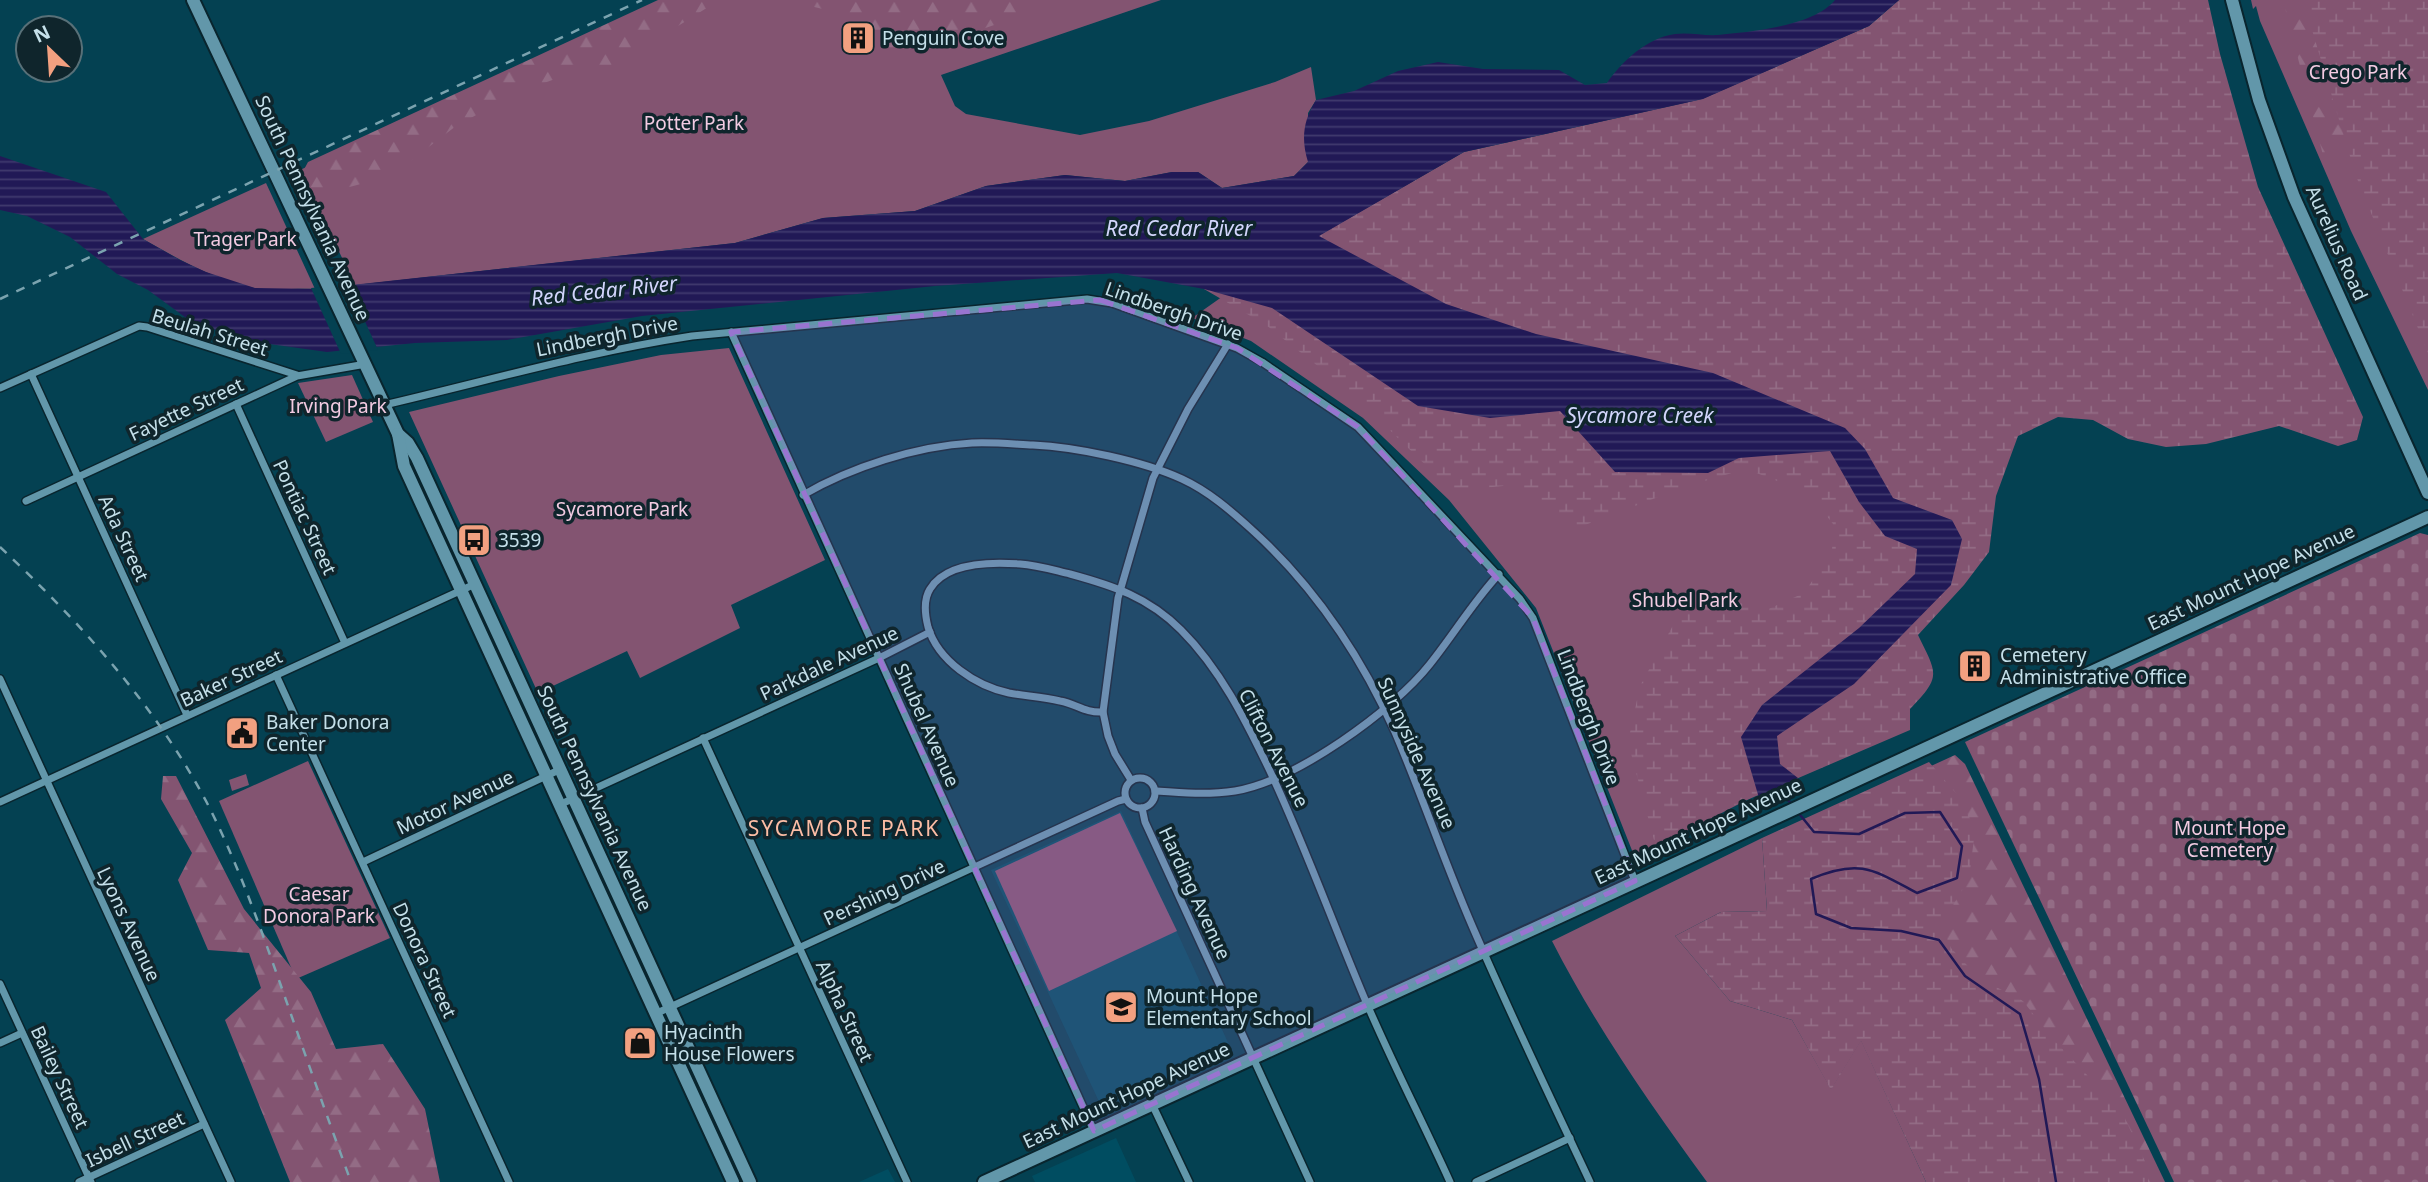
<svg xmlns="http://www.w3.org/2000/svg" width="2428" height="1182" font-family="'Noto Sans',sans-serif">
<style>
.built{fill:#004d61}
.green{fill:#835471}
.forest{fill:url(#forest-firs)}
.wetland{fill:url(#wetland-marsh)}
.cemetery{fill:url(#cemetery-stones)}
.water{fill:url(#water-rules)}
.pier{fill:#044152}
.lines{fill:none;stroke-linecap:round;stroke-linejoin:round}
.stream{stroke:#211956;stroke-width:2.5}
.street-casing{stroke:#09252e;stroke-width:10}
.secondary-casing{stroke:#09252e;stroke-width:16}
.street{stroke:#6297aa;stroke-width:7}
.secondary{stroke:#6297aa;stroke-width:12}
.rail{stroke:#7ba3af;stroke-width:2.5;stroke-dasharray:9 9;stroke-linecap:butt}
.marked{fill:#9974d0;fill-opacity:0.2;stroke:#9974d0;stroke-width:5;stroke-dasharray:14 9;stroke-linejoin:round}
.labels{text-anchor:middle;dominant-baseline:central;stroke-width:7;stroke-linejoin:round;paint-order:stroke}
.poi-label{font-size:19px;fill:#c5e0ea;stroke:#0f252c;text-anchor:start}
.park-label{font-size:19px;fill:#f3cbe2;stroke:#0f252c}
.street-label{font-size:19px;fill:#c5e0ea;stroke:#0f252c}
.water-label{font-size:21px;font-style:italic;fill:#d2d5fc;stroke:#0f252c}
.neighbourhood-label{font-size:21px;letter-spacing:2px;fill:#fcbda5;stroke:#0f252c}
</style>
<defs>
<pattern id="forest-firs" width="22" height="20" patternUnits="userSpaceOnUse" patternTransform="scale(1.75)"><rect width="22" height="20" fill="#835471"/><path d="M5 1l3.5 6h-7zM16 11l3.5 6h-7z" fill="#936c85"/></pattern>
<pattern id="wetland-marsh" width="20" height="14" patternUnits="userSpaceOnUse" patternTransform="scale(1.75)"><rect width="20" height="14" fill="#835471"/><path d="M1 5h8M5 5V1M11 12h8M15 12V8" fill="none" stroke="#936c85"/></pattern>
<pattern id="cemetery-stones" width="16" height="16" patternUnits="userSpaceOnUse" patternTransform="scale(1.75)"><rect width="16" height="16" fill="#835471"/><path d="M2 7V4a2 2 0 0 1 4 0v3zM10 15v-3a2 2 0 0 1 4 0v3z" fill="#936c85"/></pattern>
<pattern id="water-rules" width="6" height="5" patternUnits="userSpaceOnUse" patternTransform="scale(1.75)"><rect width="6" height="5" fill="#211956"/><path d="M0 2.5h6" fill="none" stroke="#403a6e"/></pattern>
</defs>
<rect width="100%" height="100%" fill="#044152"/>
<g class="built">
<path d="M 1121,811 L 1231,1049 L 1102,1108 L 991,870 Z"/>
<path d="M 1116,1138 L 1136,1182 L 1035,1182 L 1032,1176 Z"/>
<path d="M 888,1169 L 895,1182 L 859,1182 Z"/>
</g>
<g class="green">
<path d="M 668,0 L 1161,0 L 941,75 L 955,106 L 966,114 L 1080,135 L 1149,121 L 1275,82 L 1311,67 L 1316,100 L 1308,113 L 1308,162 L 1294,176 L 1222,188 L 1198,172 L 1172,172 L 1125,181 L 1065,175 L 986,186 L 915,211 L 823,218 L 735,243 L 355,285 L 300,170 Z"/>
<path d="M 2251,0 L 2428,0 L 2428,390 L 2351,231 L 2260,21 L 2256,6 L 2253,9 Z"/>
<path d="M 266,183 L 315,289 C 296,288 273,291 254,288 C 215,280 178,259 143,239 Z"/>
<path d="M 1243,282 L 1816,440 L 1883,522 L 1764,791 L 1635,858 L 1536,608 L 1449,500 L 1363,418 L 1251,341 L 1192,318 Z"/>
<path d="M 729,348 L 825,560 L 731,605 L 740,628 L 640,678 L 627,651 L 538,693 L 409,412 L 559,376 L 661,355 Z"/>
<path d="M 352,375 L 373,422 L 326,442 L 298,383 Z"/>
<path d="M 308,761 L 390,938 L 296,979 L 219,801 Z"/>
<path d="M 246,774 L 249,785 L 232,791 L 229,780 Z"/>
<path d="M 1120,813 L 1177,931 L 1049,991 L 995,871 Z"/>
<path d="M 1762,838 L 1767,911 L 1721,912 L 1675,936 L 1730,1001 L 1792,1020 L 1831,1089 L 1861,1040 L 1926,1182 L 1707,1182 C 1650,1104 1596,1027 1552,941 Z"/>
</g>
<g class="forest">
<path d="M 658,0 L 730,0 L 705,9 L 637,52 L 601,70 L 574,72 L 517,93 L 456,126 L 391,176 L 323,194 L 306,195 L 299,179 L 308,162 Z"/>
<path d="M 786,0 L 1028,0 L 1020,16 L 890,61 L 882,55 L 859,18 Z"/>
<path d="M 2283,0 L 2428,0 L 2401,149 L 2324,159 Z"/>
<path d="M 1955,755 L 1965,764 L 2165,1182 L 1988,1182 L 1820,817 Z"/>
<path d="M 163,776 L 176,776 L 244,909 L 311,992 L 336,1049 L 383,1044 L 425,1109 L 440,1182 L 290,1182 L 225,1020 L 261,988 L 249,953 L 208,950 L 178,880 L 192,853 L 161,799 Z"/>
</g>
<g class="wetland">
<path d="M 1899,0 L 2208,0 L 2220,54 L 2258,187 L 2363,417 L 2357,440 L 2338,446 L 2279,426 L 2206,444 L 2166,447 L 2128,439 L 2093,420 L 2058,417 L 2018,436 L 1996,496 L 1989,552 L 1964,585 L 1918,635 C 1937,674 1942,676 1910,709 L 1910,730 L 1654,840 L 1628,742 L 1640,686 L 1677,618 L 1719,596 L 1764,611 L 1804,593 L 1832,552 L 1833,524 L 1809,493 L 1746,469 L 1687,486 L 1572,530 L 1531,495 L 1513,485 L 1452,491 L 1353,394 L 1266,325 L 1204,289 L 1318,236 L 1464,152 L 1702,99 L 1869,26 Z"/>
<path d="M 2303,0 L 2428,0 L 2428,353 L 2356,176 Z"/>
<path d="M 1929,762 L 1961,799 L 1975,830 L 1969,879 L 1941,925 L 1951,948 L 1979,978 L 2023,1001 L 2053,1039 L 2122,1112 L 2148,1168 L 2148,1182 L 1926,1182 L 1861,1041 L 1831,1090 L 1792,1020 L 1730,1001 L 1675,936 L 1721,912 L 1767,911 L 1762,838 Z"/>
</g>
<path class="cemetery" d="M 2420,533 L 2428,535 L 2428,1182 L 2174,1182 L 1965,742 Z"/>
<path class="water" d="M 1835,0 L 1899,0 L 1869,26 L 1703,99 L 1464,152 L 1319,236 L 1446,304 L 1536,334 L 1713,373 L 1845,428 L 1865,449 L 1893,498 L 1952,520 L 1962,539 L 1951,585 L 1854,684 L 1777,736 L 1780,764 L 1798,778 L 1759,798 L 1741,737 L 1762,705 L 1859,628 L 1915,574 L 1917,549 L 1885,536 L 1859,502 L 1830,451 L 1739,458 L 1708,473 L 1615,472 L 1560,411 L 1490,418 L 1418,406 L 1272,308 L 1204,289 L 1117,273 L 935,286 L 642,316 L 507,340 L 415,343 L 327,352 L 255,342 L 193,323 L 148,290 L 117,274 L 70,237 L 27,216 L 0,210 L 0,156 L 106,192 L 143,239 L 180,260 L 206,272 L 255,288 L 315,289 L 735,243 L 823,218 L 915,211 L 986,186 L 1065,175 L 1125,181 L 1172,172 L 1198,172 L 1222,188 L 1294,176 L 1308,162 C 1301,139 1303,121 1316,100 L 1354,91 L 1398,71 L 1438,62 L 1483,69 L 1559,70 L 1585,85 L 1607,83 C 1622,61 1647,38 1675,34 C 1689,32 1704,36 1718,35 C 1751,32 1814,26 1835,0 Z"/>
<path class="pier" d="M 348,284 L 378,350 L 341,354 L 311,288 Z"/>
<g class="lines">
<g class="stream">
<path d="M 1777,787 L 1793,806"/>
<path d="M 1797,811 L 1814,832 L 1859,834 L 1905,813 L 1940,812 L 1962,846 L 1957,878 L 1917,893 C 1874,870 1860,858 1811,879 L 1816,914 L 1851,928 L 1901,931 L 1939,940 L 1965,976 L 2020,1014 L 2039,1079 L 2056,1182"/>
</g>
<g class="street-casing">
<g id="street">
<path d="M 731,332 L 1094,1131"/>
<path d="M 31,374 L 187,715"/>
<path d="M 0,388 L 139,326 L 147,327 L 297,375"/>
<path d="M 236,404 L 345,643"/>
<path d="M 384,405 C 487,381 587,352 692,336 L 1087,299 L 1112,303 L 1237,348 L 1262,362 L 1358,427 L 1520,599 L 1533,618 L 1635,881"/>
<path d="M 803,495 C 851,467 917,446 972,443 C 992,442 1013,444 1033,445 C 1076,447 1143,461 1182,479 C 1208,491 1230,510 1251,529 C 1313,585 1361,656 1395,732 C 1424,800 1447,870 1477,937 C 1513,1020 1552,1101 1590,1182"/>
<path d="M 26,501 L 297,376 L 366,364"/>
<path d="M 276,675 L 509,1182"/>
<path d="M 0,679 L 231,1182"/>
<path d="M 1103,712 C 1084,713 1077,704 1060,701 C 1043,697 1026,696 1009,693 C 976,686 938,661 928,627 C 925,615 923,600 930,589 C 946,562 993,562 1020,564 C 1037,565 1053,570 1070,574 C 1114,586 1148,597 1181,630 C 1220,669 1245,719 1269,769 C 1303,841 1330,916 1361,990 C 1388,1055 1421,1118 1450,1182"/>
<path d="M 703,738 L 907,1182"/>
<circle cx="1140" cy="793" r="15"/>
<path d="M 1131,780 L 1115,754 L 1108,736 L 1103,712 L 1118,598 L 1153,478 L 1188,409 L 1228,344"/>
<path d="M 1155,791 C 1182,793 1208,795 1235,791 C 1295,781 1393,711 1430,664 C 1454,634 1473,602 1499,574"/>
<path d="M 0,802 L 475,584"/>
<path d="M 559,805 L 879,658 L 930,632"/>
<path d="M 1142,808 L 1145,822 L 1310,1182"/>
<path d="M 363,862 L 561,769"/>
<path d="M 0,984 L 91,1182"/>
<path d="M 655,1014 L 1118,801 L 1126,799"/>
<path d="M 0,1043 L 22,1033"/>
<path d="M 1152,1104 L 1189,1182"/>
<path d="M 79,1182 L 204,1124"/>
<path d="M 1476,1182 L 1570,1138"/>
</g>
</g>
<g class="secondary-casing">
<g id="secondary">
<path d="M 193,0 L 398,434 L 408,443 L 417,458 L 750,1182"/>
<path d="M 2232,0 L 2259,100 L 2294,197 L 2428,493"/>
<path d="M 398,434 L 404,466 L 733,1182"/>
<path d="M 984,1182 L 2428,517"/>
</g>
</g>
<use href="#street" class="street"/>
<use href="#secondary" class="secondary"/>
<g class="rail">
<path d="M 0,299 L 642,0"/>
<path d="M 0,547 C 79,621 155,705 206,801 C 236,859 258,921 280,983 C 303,1049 327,1116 351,1182"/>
</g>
</g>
<path class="marked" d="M 1100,300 L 1237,348 L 1358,427 L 1533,618 L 1635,881 L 1094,1131 L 731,332 Z"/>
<defs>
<g id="building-square" transform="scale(1.75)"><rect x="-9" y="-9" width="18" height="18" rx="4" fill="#f2a080" stroke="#0f252c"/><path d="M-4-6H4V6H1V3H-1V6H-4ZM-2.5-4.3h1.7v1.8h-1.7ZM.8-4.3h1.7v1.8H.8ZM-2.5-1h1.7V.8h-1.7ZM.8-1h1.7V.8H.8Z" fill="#111"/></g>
<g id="bus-square" transform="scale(1.75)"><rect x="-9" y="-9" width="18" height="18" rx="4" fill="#f2a080" stroke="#0f252c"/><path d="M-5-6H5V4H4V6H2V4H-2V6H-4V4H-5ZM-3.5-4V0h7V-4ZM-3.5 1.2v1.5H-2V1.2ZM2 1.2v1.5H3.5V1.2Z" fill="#111"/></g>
<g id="civic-square" transform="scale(1.75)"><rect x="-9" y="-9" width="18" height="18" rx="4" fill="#f2a080" stroke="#0f252c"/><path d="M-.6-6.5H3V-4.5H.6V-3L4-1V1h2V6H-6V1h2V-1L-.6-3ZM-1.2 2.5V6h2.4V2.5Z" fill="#111"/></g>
<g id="school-square" transform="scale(1.75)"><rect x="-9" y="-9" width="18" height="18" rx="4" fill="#f2a080" stroke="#0f252c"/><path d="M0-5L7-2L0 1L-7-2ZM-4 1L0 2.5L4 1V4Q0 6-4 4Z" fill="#111"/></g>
<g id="shop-square" transform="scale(1.75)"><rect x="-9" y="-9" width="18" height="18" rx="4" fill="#f2a080" stroke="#0f252c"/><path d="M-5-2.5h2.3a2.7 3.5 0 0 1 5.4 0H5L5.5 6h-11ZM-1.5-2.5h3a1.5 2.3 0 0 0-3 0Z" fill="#111"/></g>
</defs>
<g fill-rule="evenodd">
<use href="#building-square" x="858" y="38"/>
<use href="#bus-square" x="474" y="540"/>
<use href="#building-square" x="1975" y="666"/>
<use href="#civic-square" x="242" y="733"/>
<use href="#school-square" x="1121" y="1007"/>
<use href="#shop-square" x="640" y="1043"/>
</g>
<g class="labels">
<g class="poi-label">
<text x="882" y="38">Penguin Cove</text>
<text x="498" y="540">3539</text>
<text x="2000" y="655">Cemetery<tspan x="2000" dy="22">Administrative Office</tspan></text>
<text x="266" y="722">Baker Donora<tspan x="266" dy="22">Center</tspan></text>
<text x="1146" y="996">Mount Hope<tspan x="1146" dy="22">Elementary School</tspan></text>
<text x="664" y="1032">Hyacinth<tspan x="664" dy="22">House Flowers</tspan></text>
</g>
<g class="park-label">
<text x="2358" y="72">Crego Park</text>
<text x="694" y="123">Potter Park</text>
<text x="245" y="239">Trager Park</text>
<text x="338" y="406">Irving Park</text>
<text x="622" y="509">Sycamore Park</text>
<text x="1685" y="600">Shubel Park</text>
<text x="2230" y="828">Mount Hope<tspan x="2230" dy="22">Cemetery</tspan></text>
<text x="319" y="894">Caesar<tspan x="319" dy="22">Donora Park</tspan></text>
</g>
<g class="street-label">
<text transform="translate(313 208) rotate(65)">South Pennsylvania Avenue</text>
<text transform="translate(2337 243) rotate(66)">Aurelius Road</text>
<text transform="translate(1174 311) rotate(19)">Lindbergh Drive</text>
<text transform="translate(210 332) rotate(17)">Beulah Street</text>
<text transform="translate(607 336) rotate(-11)">Lindbergh Drive</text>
<text transform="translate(186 409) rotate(-25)">Fayette Street</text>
<text transform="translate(305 517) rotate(65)">Pontiac Street</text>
<text transform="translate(124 538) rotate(65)">Ada Street</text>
<text transform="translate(2251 577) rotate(-25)">East Mount Hope Avenue</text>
<text transform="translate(829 663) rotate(-25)">Parkdale Avenue</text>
<text transform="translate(231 678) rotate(-25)">Baker Street</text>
<text transform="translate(1589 717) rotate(69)">Lindbergh Drive</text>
<text transform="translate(927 725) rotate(66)">Shubel Avenue</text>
<text transform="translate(1274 748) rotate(63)">Clifton Avenue</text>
<text transform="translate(1417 753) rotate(66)">Sunnyside Avenue</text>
<text transform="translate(595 798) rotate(65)">South Pennsylvania Avenue</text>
<text transform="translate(455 802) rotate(-25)">Motor Avenue</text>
<text transform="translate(1698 831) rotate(-25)">East Mount Hope Avenue</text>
<text transform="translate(884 892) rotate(-25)">Pershing Drive</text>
<text transform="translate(1195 893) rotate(65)">Harding Avenue</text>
<text transform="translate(129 924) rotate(65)">Lyons Avenue</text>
<text transform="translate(425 960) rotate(65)">Donora Street</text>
<text transform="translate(845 1011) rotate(65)">Alpha Street</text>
<text transform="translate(60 1077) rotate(65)">Bailey Street</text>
<text transform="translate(1126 1095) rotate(-25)">East Mount Hope Avenue</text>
<text transform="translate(135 1139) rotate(-25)">Isbell Street</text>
</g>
<g class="water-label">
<text x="1179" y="228">Red Cedar River</text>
<text transform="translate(604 290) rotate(-6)">Red Cedar River</text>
<text x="1640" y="415">Sycamore Creek</text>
</g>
<g class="neighbourhood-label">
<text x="844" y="828">SYCAMORE PARK</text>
</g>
</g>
<g transform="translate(49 49) rotate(335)"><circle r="33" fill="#0f252c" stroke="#587078" stroke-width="2"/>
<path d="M0-5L12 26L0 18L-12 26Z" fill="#f2a080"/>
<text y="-10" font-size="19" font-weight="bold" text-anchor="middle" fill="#c5e0ea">N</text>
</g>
</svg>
